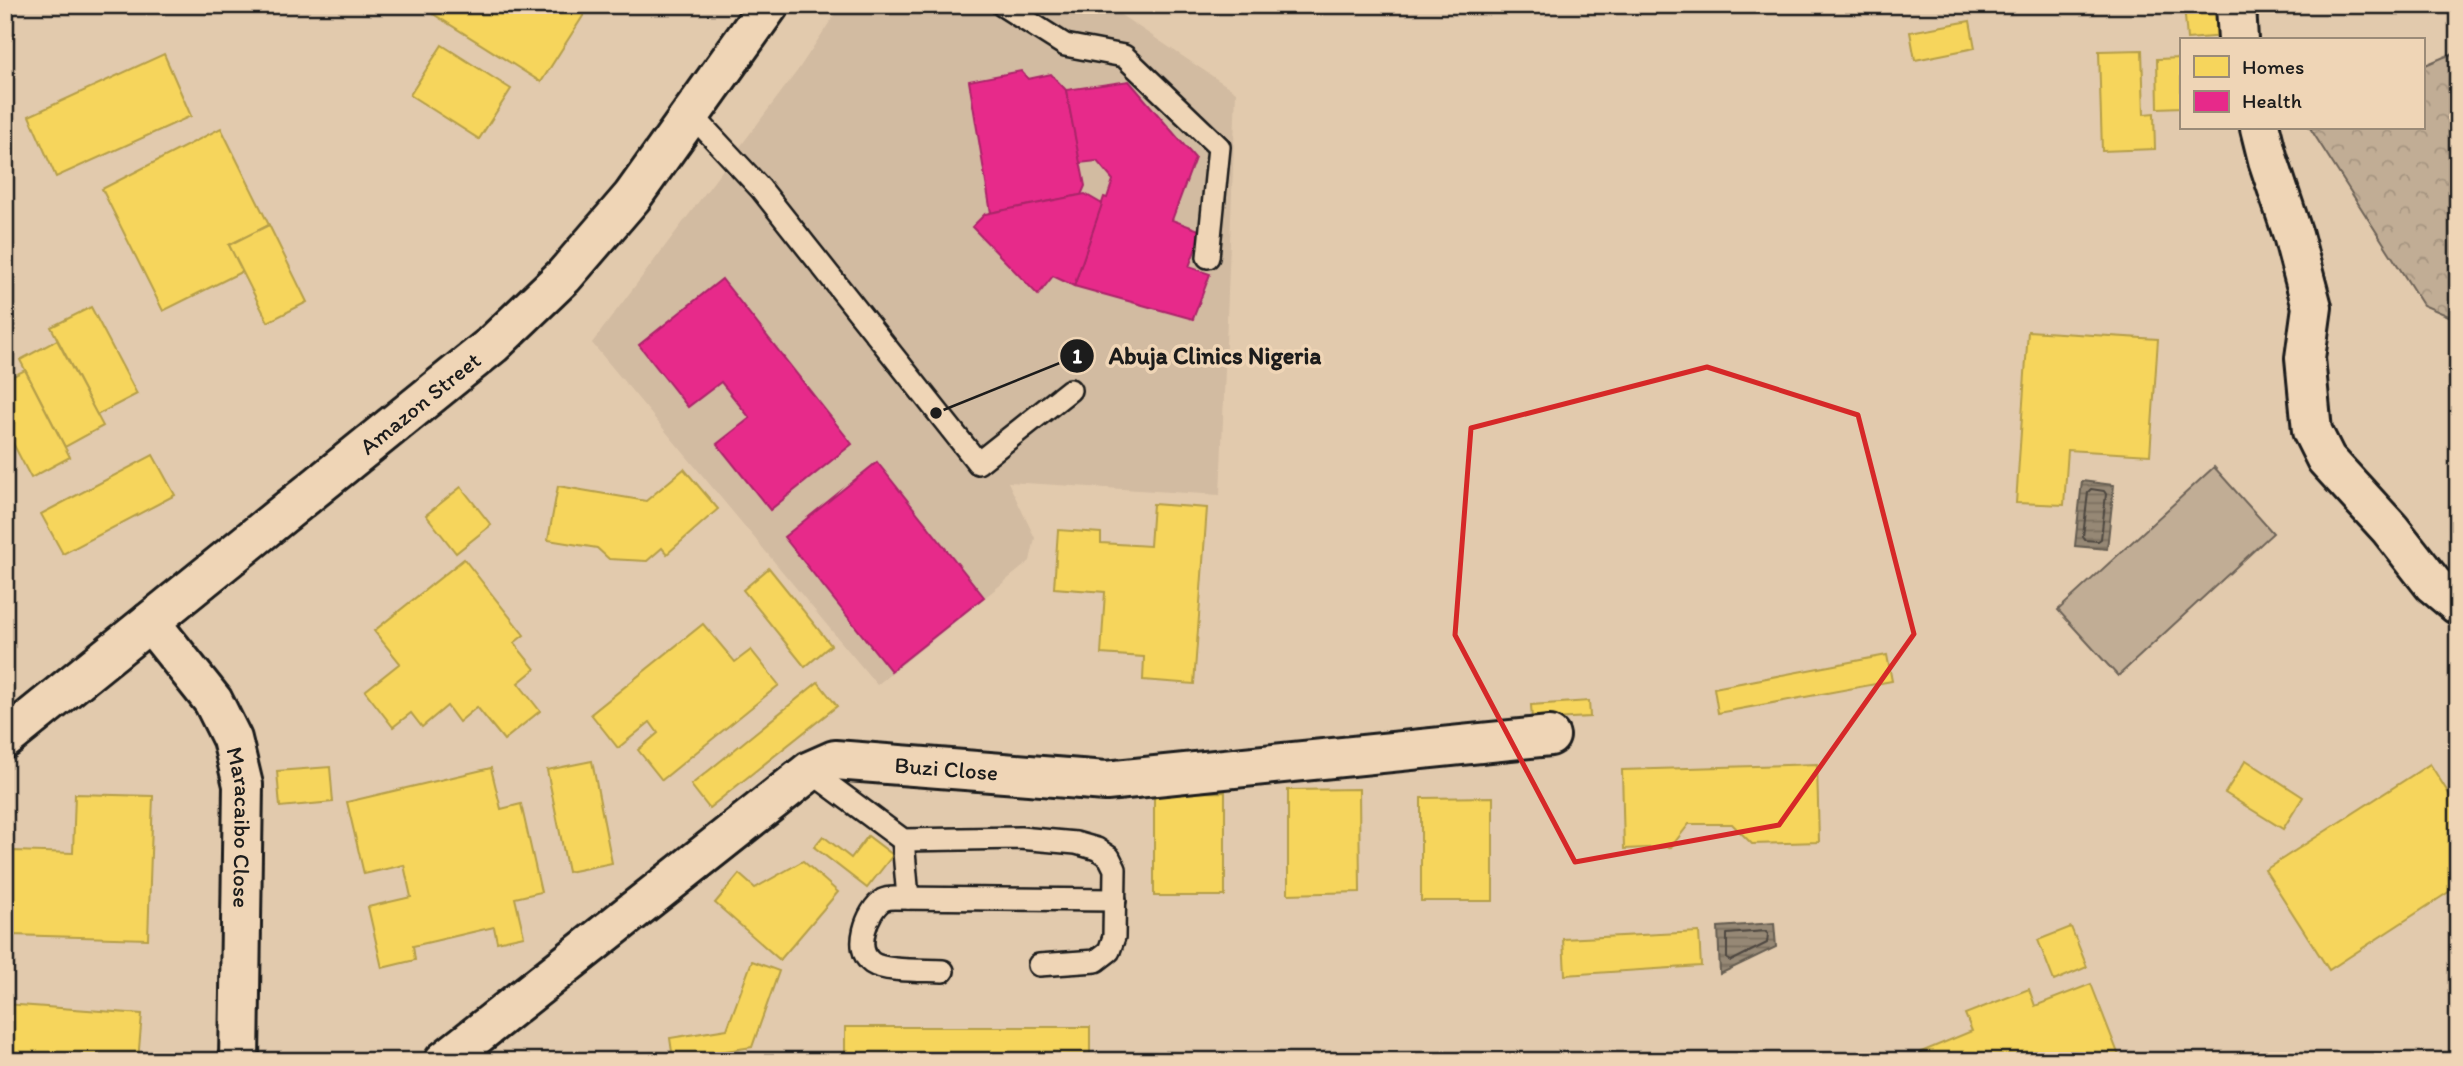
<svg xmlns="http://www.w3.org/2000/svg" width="2463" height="1066" font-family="Itim,sans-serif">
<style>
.built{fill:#d2bba1}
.forest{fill:url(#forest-crowns);stroke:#6e6458;stroke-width:2}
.garden{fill:#c1ad95;stroke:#6e6458;stroke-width:2}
.water{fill:url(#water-rules);stroke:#655d51;stroke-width:2}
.homes{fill:#f6d55c;stroke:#b59e49;stroke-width:2}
.health{fill:#e7298a;stroke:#aa2569;stroke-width:2}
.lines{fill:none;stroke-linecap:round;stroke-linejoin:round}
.shore{stroke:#4d4740;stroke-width:2}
.lane-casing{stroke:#1c1c1c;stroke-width:26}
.street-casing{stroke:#1c1c1c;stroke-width:44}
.lane{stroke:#efd5b6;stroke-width:21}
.street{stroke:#efd5b6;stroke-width:38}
.marked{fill:none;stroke:#d62828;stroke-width:5;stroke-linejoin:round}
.labels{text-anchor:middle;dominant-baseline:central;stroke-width:7;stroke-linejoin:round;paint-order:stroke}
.street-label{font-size:23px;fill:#1c1c1c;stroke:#efd5b6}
.leader{fill:none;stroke:#1c1c1c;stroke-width:2.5}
.callout-dot{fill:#1c1c1c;stroke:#efd5b6;stroke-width:2.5}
.mark-label{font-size:21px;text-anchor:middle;font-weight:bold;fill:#fff}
.callout-label{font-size:24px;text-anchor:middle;font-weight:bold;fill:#1c1c1c;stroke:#efd5b6;stroke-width:7;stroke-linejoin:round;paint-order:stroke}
</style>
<defs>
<pattern id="forest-crowns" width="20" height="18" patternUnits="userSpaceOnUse" patternTransform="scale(1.75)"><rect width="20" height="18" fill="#c1ad95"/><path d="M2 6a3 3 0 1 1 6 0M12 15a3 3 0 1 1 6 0" fill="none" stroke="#a59480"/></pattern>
<pattern id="water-rules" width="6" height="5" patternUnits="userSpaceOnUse" patternTransform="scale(1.75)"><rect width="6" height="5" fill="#968875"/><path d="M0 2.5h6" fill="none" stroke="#7a6e5f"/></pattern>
</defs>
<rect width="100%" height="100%" fill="#e2caad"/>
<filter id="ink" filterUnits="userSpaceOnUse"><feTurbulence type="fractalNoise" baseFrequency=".0143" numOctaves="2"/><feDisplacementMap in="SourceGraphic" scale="14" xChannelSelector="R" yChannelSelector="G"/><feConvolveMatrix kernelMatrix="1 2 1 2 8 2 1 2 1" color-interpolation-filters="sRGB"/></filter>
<g filter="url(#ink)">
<path class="built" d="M 841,5 L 1106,5 L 1236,92 L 1220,495 L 1008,482 L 1035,538 L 1030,561 L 877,685 L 592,343 L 798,70 Z"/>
<path class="forest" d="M 2458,51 L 2458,320 L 2423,305 L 2310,128 L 2423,128 L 2423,66 Z"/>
<path class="garden" d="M 2214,467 L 2273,533 L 2118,676 L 2058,610 Z"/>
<g class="water">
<path d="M 2082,481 L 2114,485 L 2107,549 L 2075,546 Z"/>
<path d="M 1774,923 L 1776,947 L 1720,974 L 1718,927 Z"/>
</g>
<g class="homes">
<path d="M 419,5 L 590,5 L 541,82 Z"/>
<path d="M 2184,5 L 2223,5 L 2225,36 L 2187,39 Z"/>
<path d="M 1970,21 L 1975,48 L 1915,60 L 1910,32 Z"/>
<path d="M 442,45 L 511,89 L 479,139 L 410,95 Z"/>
<path d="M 2142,50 L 2144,114 L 2154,113 L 2155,149 L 2102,151 L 2099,51 Z"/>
<path d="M 164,54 L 191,116 L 56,177 L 29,116 Z"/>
<path d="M 2181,58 L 2181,107 L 2158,108 L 2157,59 Z"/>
<path d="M 221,128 L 269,225 L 229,245 L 243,271 L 163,311 L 102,189 Z"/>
<path d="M 269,225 L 307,302 L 268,322 L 229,245 Z"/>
<path d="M 91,307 L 137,394 L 97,415 L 51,327 Z"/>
<path d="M 2028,331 L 2158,339 L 2150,455 L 2068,450 L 2064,505 L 2016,503 Z"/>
<path d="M 57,340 L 103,426 L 65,447 L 20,360 Z"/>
<path d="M 25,370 L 70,457 L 31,478 L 5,428 L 5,380 Z"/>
<path d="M 153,455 L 175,495 L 63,554 L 41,514 Z"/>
<path d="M 684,469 L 718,509 L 667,554 L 662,548 L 647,561 L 609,559 L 597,548 L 548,540 L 558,486 L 646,501 Z"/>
<path d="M 461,487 L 491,525 L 456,553 L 426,515 Z"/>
<path d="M 1153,504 L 1207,508 L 1194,684 L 1143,680 L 1144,657 L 1101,654 L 1105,592 L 1054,588 L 1058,530 L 1101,533 L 1101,543 L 1150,546 Z"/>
<path d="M 464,559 L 524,635 L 514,643 L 535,669 L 518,683 L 540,711 L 504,740 L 477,707 L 459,722 L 447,706 L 422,727 L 411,713 L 393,727 L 365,691 L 400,663 L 374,631 Z"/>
<path d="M 769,568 L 831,645 L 805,667 L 743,590 Z"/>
<path d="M 703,624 L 735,662 L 751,650 L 779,685 L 662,780 L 638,750 L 658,733 L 650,722 L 618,748 L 591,714 Z"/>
<path d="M 1887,655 L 1892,681 L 1718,713 L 1714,688 Z"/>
<path d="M 818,682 L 837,706 L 709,808 L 691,785 Z"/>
<path d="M 1589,701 L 1590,717 L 1532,720 L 1531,705 Z"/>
<path d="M 2246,760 L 2303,797 L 2283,829 L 2225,793 Z"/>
<path d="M 592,761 L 612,863 L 568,872 L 547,770 Z"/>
<path d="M 1817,764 L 1819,842 L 1752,844 L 1732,824 L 1689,824 L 1671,847 L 1624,849 L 1622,770 Z"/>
<path d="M 2430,764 L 2458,808 L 2458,886 L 2329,970 L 2265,870 Z"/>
<path d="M 330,767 L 333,802 L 280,807 L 277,771 Z"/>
<path d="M 491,768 L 501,809 L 521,804 L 541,892 L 515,898 L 524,936 L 497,942 L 494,927 L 413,946 L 415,960 L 382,968 L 368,907 L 411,897 L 404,865 L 364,874 L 347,802 Z"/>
<path d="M 1359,789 L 1360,892 L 1288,894 L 1288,790 Z"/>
<path d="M 1225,792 L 1225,896 L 1154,896 L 1154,793 Z"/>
<path d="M 75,794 L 153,796 L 148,939 L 11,935 L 14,851 L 73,853 Z"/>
<path d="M 1493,797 L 1493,901 L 1421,901 L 1421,798 Z"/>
<path d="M 823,836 L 851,858 L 868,836 L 893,855 L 867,888 L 814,847 Z"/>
<path d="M 803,861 L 838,892 L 780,960 L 715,903 L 739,874 L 755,888 Z"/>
<path d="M 2071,927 L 2087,967 L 2054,981 L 2038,940 Z"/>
<path d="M 1699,932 L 1701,966 L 1565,975 L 1563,939 Z"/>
<path d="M 752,961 L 779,971 L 752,1047 L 673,1059 L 670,1038 L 727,1029 Z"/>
<path d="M 2091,984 L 2121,1061 L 1925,1061 L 1921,1052 L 1972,1031 L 1965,1014 L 2029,989 L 2035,1006 Z"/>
<path d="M 5,1004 L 142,1014 L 138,1061 L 5,1061 Z"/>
<rect x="845" y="1027" width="245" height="34"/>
<path d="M 1389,1057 L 1388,1061 L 1353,1061 Z"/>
</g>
<g class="health">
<path d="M 1021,71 L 1028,79 L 1051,74 L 1066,90 L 1085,186 L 1081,195 L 991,213 L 969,81 Z"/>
<path d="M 1129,81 L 1195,158 L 1172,220 L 1202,231 L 1189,267 L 1210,274 L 1193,319 L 1074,286 L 1104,197 L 1107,198 L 1113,180 L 1097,161 L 1080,163 L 1066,90 Z"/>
<path d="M 1085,194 L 1102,204 L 1074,286 L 1053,276 L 1038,295 L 972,227 L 985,214 Z"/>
<path d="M 722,279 L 852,444 L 770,510 L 717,444 L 750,418 L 721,382 L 688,407 L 639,345 Z"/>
<path d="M 877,462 L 984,597 L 891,671 L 784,537 Z"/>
</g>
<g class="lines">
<g class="shore">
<path d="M 2091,489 L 2104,491 L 2106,494 L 2101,539 L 2098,541 L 2085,540 L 2083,537 L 2088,492 Z"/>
<path d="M 1765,931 L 1768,934 L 1767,943 L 1731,961 L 1727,959 L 1727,934 Z"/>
</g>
<g class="lane-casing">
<g id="lane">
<path d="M 1002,5 L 1065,45 L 1124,56 L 1219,147 L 1208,257"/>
<path d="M 692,115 L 761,189 L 978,463 L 1070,390"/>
<path d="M 810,771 L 903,840 L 1020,838 L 1076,843 L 1097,849 L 1109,857 L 1115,869 L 1114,937 L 1109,951 L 1096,961 L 1039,965"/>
<path d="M 903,840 L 908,898"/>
<path d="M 943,971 C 926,970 885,972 872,963 C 853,950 867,910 883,900 C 887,898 891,898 894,898 L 1115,900"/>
</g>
</g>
<g class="street-casing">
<g id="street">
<path d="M 2236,5 L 2238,40"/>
<path d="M 2260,128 L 2268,160 L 2293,235 L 2312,307 L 2305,358 L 2312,431 L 2326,459 L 2390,529 L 2433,584 L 2458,605"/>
<path id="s1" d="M 150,622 L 213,701 L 232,739 L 243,785 L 239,1061"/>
<path id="s2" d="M 5,739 L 492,345 L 564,276 L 632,197 L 769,5"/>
<path id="s3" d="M 444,1061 L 810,771 L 835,760 L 1106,781 L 1550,736"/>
</g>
</g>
<use href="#lane" class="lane"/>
<use href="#street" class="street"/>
</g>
</g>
<path class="marked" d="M 1707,367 L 1858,415 L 1914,634 L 1779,825 L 1575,862 L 1455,635 L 1471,428 Z"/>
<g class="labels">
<g class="street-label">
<text stroke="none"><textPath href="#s2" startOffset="534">Amazon Street</textPath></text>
<text stroke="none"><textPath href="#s3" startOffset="606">Buzi Close</textPath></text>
<text stroke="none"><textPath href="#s1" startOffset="233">Maracaibo Close</textPath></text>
</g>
</g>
<path class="leader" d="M936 413L1077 356"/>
<g class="callout-dot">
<circle cx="936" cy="413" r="7"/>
<circle cx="1077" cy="356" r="18"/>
</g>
<g class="mark-label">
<text x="1077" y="363">1</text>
</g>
<g class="callout-label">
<text x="1215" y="364">Abuja Clinics Nigeria</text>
</g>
<rect width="2463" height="1066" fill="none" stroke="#efd5b6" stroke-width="28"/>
<rect x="14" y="14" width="2435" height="1038" fill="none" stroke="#1c1c1c" stroke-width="2.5" filter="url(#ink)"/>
<rect x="2180" y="38" width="245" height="91" fill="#efd5b6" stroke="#9b8b78" stroke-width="2"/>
<rect x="2194" y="56" width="35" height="21" fill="#f6d55c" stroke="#9b8b78" stroke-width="2"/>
<text x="2242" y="74" font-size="21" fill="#1c1c1c">Homes</text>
<rect x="2194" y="91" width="35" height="21" fill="#e7298a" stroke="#9b8b78" stroke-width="2"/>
<text x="2242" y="108" font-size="21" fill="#1c1c1c">Health</text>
</svg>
